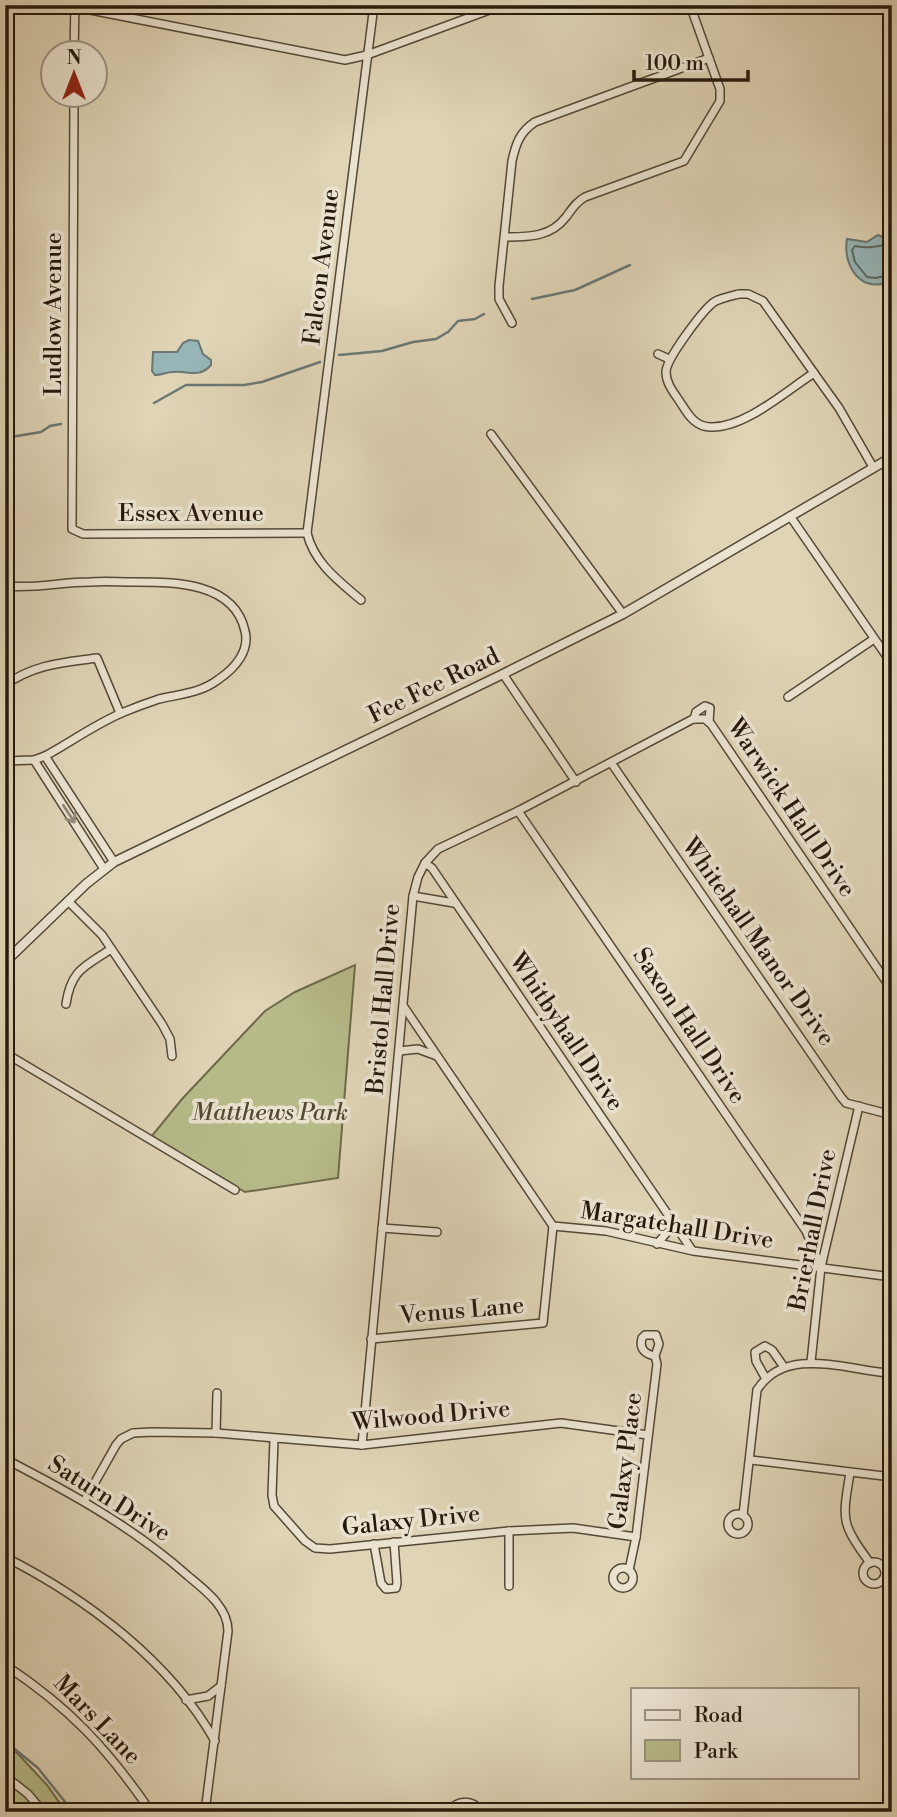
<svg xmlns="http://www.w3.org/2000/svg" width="897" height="1817" font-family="'Libre Bodoni',serif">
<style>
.green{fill:#b7bb8a;stroke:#6e6a4b;stroke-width:2}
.water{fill:#97b6b8;stroke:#6a7773;stroke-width:2}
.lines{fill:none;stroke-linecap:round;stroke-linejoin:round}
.shore{stroke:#5e6862;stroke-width:2}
.stream{stroke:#6a7773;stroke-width:2.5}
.minor-casing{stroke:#544836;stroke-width:10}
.tertiary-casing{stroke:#544836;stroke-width:11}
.minor{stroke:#eae3d0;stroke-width:7}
.tertiary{stroke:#eae3d0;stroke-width:8}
.oneway{stroke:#928878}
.labels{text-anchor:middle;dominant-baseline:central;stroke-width:7;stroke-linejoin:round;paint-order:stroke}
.street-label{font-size:24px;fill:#26190c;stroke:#eae3d0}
.park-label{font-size:24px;font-style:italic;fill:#524a32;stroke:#eae3d0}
</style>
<rect width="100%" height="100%" fill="#dfd4b6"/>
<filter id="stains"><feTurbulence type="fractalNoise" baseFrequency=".00286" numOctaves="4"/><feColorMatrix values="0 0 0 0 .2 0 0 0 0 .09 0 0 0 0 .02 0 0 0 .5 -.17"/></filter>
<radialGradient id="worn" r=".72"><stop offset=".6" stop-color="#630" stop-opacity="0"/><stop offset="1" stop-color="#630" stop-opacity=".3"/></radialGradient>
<g class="green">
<path d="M 355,965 L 338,1178 L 245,1192 L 151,1137 L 182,1099 L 265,1011 L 295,992 Z"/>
<path d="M 5,1740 L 47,1785 L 66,1812 L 5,1812 Z"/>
</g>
<g class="water">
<path d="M 878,235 L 885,238 L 892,237 L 892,280 C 863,296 842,267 847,239 L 867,242 Z"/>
<path d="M 189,340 L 198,341 L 203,354 L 211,360 L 211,365 C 199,379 187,370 173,372 C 166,372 162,375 155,375 L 152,371 L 153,352 L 177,352 L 183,343 Z"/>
</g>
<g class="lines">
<path class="shore" d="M 892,244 C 879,246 868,249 855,246 L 852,250 L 855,262 L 867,277 L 876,278 L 892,274"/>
<g class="stream">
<path d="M 532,299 L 575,290 L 630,265"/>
<path d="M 339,355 L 382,351 L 413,342 L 436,339 L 448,332 L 458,321 L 475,319 L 484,314"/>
<path d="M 154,403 L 186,385 L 244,385 L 262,382 L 320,362"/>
<path d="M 5,438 L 41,432 L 50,426 L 61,424"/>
<path d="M 5,1741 L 38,1768 L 73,1812"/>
</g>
<g class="minor-casing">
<g id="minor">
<path d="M 75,7 L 345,60 L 367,55 L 503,5"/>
<path d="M 74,52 L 75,5"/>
<path d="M 74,94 L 72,529 L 83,534 L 307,533"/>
<path d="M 505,237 C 529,237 551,237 566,217 C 572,209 576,202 585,197 L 684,161 L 720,101 L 720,89 L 690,5"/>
<path d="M 739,294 L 748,294 L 763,301 L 814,373 C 786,391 745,428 711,427 C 696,427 689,416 682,405 C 676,395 666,385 666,372 C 666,359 703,310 714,302 C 721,298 731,296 739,294 Z"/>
<path d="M 512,323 L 499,299 L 499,286 L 512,161 C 516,143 520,132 535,122 L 709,58"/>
<path d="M 658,354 L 669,359"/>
<path d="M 814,373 L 839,408 L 873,467"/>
<path d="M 491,434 L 623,614"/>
<path d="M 790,516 L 892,664"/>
<path d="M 5,586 C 37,589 60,582 90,582 C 104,581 118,582 133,582 C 172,582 234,581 245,631 C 250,651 235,668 219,679 C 201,693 181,694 159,699 C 147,703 136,707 124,712 C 97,723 71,742 45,756 L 34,760 L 5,761"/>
<path d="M 361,600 C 339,581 314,563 307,533 L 374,5"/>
<path d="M 503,674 L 576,782"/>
<path d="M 5,685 C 35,664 62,663 97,658 L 120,713"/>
<path d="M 788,697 L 874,639"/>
<path d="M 694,719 L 696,712 L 705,706 L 710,708 L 709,722"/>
<path d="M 45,756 L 114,862"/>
<path d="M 34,760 L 104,869"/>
<path d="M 612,764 L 841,1097 L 846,1103 L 892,1115"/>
<path d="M 518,811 L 806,1231 L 821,1267"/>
<path d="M 425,863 L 432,868 L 692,1250"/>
<path d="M 413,896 L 454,903"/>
<path d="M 68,901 L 102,935 L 162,1024 L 170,1039 L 172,1056"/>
<path d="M 66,1004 C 71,970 84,967 111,949"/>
<path d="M 404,1007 L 553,1226 L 606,1231 L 693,1251 L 892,1277"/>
<path d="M 399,1051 L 418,1049 L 437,1056"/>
<path d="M 5,1053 L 235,1190"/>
<path d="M 382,1228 L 437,1232"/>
<path d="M 657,1244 L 674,1224"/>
<path d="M 371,1339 L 543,1323 L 553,1226"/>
<path d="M 811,1362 L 821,1267 L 859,1106"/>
<path d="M 766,1379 L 756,1361 L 755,1352 L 765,1346 L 772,1350 L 784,1367"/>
<path d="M 216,1433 L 217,1393"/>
<path d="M 274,1439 L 272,1495 L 274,1506 L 305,1541 L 315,1548 L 330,1549 L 509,1531 L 573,1528 L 636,1537"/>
<path d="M 362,1445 L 413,896 L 418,877 L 425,863 L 438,849 L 518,811 L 693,719 L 705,719 L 711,724 L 892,990"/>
<path d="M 5,1459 C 71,1493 133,1527 188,1576 C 205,1590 228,1607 228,1631 L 205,1812"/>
<path d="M 751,1460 L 892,1477"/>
<path d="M 850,1473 C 842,1521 841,1523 870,1563"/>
<path d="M 85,1500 L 116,1445 L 121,1439 L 133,1433 L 152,1432 L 216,1433 L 362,1445 L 561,1423 L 648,1435"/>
<circle cx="738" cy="1524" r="10"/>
<path d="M 743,1515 L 757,1390 C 786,1345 846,1370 889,1373 L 892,1371"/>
<path d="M 374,1544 L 381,1583 L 386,1589 L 396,1588 L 397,1583 L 394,1542"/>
<path d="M 5,1557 C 86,1598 170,1661 215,1741"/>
<circle cx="874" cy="1573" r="11"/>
<circle cx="623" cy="1578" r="10"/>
<path d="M 629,1570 L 636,1537 L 657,1364 L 655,1356 L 659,1344 L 656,1335 L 645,1335 L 642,1338 C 639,1349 645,1354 655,1356"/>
<path d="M 509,1586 L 509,1531"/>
<path d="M 5,1665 C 69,1707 108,1749 151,1812"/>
<path d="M 186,1700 L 208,1696 L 221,1686"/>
<path d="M 5,1776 L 28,1794 L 43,1812"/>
<path d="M 448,1812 C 458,1799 472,1799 483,1812"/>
</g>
</g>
<g class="tertiary-casing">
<path id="tertiary" d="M 5,962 L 86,884 L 114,862 L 503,674 L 623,614 L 892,457"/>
</g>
<use href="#minor" class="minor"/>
<use href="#tertiary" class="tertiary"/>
</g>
<defs><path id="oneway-shaft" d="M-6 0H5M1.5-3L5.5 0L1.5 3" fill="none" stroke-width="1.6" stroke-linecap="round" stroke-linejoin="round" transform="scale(1.75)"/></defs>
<use class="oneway" href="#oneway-shaft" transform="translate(69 814) rotate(57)"/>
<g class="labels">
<g class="street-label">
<text transform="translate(322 267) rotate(-83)">Falcon Avenue</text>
<text transform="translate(54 314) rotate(-90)">Ludlow Avenue</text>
<text x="191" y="514">Essex Avenue</text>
<text transform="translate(434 686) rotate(-26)">Fee Fee Road</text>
<text transform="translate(791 808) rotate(56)">Warwick Hall Drive</text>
<text transform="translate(758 942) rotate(55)">Whitehall Manor Drive</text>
<text transform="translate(384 999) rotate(-85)">Bristol Hall Drive</text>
<text transform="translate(689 1026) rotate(56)">Saxon Hall Drive</text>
<text transform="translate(566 1032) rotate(56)">Whitbyhall Drive</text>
<text transform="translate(677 1226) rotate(9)">Margatehall Drive</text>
<text transform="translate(813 1230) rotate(-79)">Brierhall Drive</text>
<text transform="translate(462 1311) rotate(-5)">Venus Lane</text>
<text transform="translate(431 1416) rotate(-5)">Wilwood Drive</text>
<text transform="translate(626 1461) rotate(-83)">Galaxy Place</text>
<text transform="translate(109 1499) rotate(32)">Saturn Drive</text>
<text transform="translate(411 1521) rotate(-6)">Galaxy Drive</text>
<text transform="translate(97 1720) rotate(46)">Mars Lane</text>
</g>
<g class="park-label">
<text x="270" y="1113">Matthews Park</text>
</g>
</g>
<rect width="897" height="1817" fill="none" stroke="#dfd4b6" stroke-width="28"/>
<rect x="7" y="7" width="883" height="1803" fill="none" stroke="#26190c" stroke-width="3.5"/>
<rect x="14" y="14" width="869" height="1789" fill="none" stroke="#26190c" stroke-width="2"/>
<rect x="631" y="1688" width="228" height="91" fill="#eae3d0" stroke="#9c9282" stroke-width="2"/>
<rect x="645" y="1710" width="35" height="10" fill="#eae3d0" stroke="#9c9282" stroke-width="2"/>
<text x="694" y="1722" font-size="21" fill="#26190c">Road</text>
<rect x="645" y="1740" width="35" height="21" fill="#b7bb8a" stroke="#9c9282" stroke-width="2"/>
<text x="694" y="1758" font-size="21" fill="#26190c">Park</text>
<g transform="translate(74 74)"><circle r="33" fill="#eae3d0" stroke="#9c9282" stroke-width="2"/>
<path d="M0-5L12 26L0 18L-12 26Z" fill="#8f2418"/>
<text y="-10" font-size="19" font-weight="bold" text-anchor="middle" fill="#26190c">N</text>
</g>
<path d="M634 70v10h114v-10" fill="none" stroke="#26190c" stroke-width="3.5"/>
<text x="645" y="70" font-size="21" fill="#26190c" stroke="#eae3d0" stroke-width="5" paint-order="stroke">100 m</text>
<rect width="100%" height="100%" filter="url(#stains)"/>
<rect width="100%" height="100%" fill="url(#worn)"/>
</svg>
